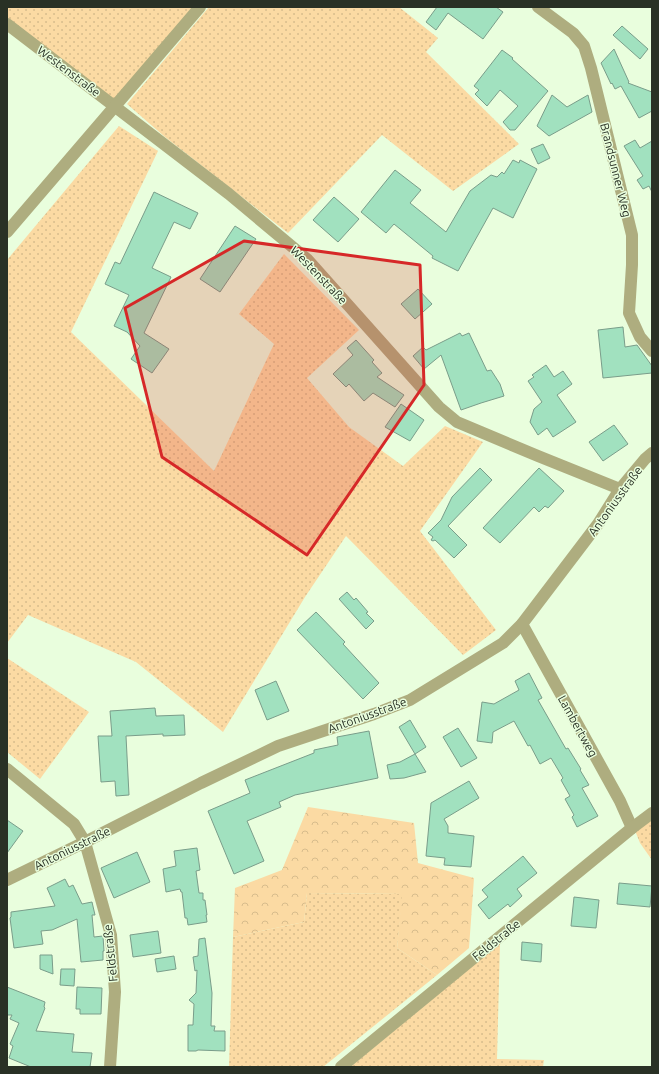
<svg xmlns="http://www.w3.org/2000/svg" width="659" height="1074" font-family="Ubuntu,sans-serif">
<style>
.grass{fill:url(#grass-dots)}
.forest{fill:url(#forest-crowns)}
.building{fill:#a1e1bf;stroke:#7a9d8a}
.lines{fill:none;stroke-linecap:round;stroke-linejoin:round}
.minor{stroke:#aead7f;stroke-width:12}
.marked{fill:#d62828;fill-opacity:0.2;stroke:#d62828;stroke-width:3;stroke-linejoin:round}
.labels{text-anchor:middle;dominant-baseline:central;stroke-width:3;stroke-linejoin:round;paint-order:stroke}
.street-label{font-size:12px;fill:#293125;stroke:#e9fedd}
</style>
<defs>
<pattern id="grass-dots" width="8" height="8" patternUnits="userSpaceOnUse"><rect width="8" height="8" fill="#fbdaa3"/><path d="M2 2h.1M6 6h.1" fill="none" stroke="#d7bc8c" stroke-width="1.8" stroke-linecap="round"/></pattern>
<pattern id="forest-crowns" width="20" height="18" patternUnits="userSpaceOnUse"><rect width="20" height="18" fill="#fbdaa3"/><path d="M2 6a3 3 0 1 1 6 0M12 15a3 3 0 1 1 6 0" fill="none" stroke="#d7bc8c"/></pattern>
</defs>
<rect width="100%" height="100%" fill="#e9fedd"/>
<g class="grass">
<path d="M 7,7 L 197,7 L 114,103 L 7,21 Z"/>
<path d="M 209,7 L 399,7 L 438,38 L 426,52 L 519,144 L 453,191 L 382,135 L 288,233 L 165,137 L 127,104 Z"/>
<path d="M 119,126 L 158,151 L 71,332 L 214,471 L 274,344 L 239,314 L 284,254 L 359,330 L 307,378 L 349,427 L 403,466 L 445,426 L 483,442 L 420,531 L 496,630 L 463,655 L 346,536 L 305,597 L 223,732 L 136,662 L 28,615 L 7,643 L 7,260 Z"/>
<path d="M 7,658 L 89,712 L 40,779 L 7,752 Z"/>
<path d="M 652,815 L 652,860 L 640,843 L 634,828 Z"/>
<path d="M 307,893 L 403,894 L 397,948 L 437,975 L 323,1067 L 229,1067 L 233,937 L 304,922 Z"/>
<path d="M 500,943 L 497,1059 L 544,1060 L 543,1067 L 350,1067 Z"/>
</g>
<path class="forest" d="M 308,807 L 414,823 L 418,863 L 474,878 L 469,948 L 437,975 L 397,948 L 402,894 L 307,893 L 304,922 L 233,937 L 235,888 L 282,870 Z"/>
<g class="building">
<path d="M 437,7 L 496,7 L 503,12 L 483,39 L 448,13 L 436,30 L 426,22 Z"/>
<path d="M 622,26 L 648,49 L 640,59 L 613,35 Z"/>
<path d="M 614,49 L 629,82 L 628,83 L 652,92 L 652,111 L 639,118 L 621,86 L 615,89 L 612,83 L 611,84 L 601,63 Z"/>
<path d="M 502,50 L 513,58 L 512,59 L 548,91 L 515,130 L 510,130 L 503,122 L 518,106 L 500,90 L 487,106 L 475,94 L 479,90 L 474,86 Z"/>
<path d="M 552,95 L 567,107 L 588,95 L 592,112 L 549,136 L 537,126 Z"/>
<path d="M 635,140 L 640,148 L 652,141 L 652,192 L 649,186 L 643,189 L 637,180 L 643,176 L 624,146 Z"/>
<path d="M 543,144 L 550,158 L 538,164 L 531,149 Z"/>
<path d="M 513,160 L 519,163 L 520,160 L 537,169 L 513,218 L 493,208 L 458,271 L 432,258 L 433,256 L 394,224 L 386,233 L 361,212 L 395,170 L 421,190 L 410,203 L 446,232 L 470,191 L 491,175 L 497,177 L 502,172 L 504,174 Z"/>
<path d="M 154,192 L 198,213 L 190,229 L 174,222 L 152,268 L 171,277 L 144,333 L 169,349 L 152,373 L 131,359 L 140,346 L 127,332 L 114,326 L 129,295 L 105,284 L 115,262 L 120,264 Z"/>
<path d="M 334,197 L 359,219 L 338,242 L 313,220 Z"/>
<path d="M 235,226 L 256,239 L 220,292 L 200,279 Z"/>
<path d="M 418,289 L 432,304 L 415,319 L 401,304 Z"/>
<path d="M 623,327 L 625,347 L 637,345 L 652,366 L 652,373 L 603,378 L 598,330 Z"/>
<path d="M 460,333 L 462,336 L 469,333 L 487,371 L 491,370 L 500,384 L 504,396 L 481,403 L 461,410 L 441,355 L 424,369 L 413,356 L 423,347 L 426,350 Z"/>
<path d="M 356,340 L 374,360 L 372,362 L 382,373 L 377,377 L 404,395 L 395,407 L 373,393 L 364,401 L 349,384 L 346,387 L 333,374 L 353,355 L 347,348 Z"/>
<path d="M 546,365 L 554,377 L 563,371 L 572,384 L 557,395 L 576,422 L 553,437 L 547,428 L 538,435 L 530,422 L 534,409 L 542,402 L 528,381 L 534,377 L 532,375 Z"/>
<path d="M 401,404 L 424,420 L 410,441 L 385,427 Z"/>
<path d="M 614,425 L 628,444 L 603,461 L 589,442 Z"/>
<path d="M 480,468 L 492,480 L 448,526 L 467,545 L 454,558 L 435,540 L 433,541 L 431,540 L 433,537 L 428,533 L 441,520 L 452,497 Z"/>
<path d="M 539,468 L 564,491 L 548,508 L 545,506 L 539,512 L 534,507 L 500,543 L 483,528 Z"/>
<path d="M 347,592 L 354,600 L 356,598 L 368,612 L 366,613 L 374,621 L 366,629 L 339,599 Z"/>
<path d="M 316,612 L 345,642 L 343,644 L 379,683 L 363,699 L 297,630 Z"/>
<path d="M 529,673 L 542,698 L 538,700 L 566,749 L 568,748 L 581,769 L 580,770 L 589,785 L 582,788 L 598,816 L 577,827 L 572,817 L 574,815 L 565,799 L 570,796 L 561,780 L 563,778 L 551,758 L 540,764 L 530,745 L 528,746 L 514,721 L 493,732 L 492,743 L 477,741 L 482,702 L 494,704 L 519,690 L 515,681 Z"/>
<path d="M 276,681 L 289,711 L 267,720 L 255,690 Z"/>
<path d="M 155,708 L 156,716 L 184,715 L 185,735 L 163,736 L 163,734 L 126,736 L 129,795 L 116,796 L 115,781 L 101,782 L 98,736 L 112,736 L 110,711 Z"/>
<path d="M 410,720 L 426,747 L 415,754 L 399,727 Z"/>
<path d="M 458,728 L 477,758 L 461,767 L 443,737 Z"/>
<path d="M 369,731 L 378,778 L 295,795 L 279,802 L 281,807 L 247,821 L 264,861 L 234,874 L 208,811 L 250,793 L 245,780 L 314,753 L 314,750 L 338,745 L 337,737 Z"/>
<path d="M 415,754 L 426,772 L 404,778 L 390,779 L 387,765 L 400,762 Z"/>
<path d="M 469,781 L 479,798 L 444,819 L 448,826 L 448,833 L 474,836 L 471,867 L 444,865 L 445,858 L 426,856 L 431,803 Z"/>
<path d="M 7,820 L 23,831 L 7,853 Z"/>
<path d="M 197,848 L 200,870 L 196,871 L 199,893 L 203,893 L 203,900 L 205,900 L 207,915 L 206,915 L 207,922 L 188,925 L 187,918 L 185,918 L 182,892 L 181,892 L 180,889 L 166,892 L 163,869 L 176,866 L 174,851 Z"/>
<path d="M 137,852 L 150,882 L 114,898 L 101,868 Z"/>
<path d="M 523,856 L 537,873 L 517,889 L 522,896 L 510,907 L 508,904 L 489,919 L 478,905 L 488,897 L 482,890 Z"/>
<path d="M 65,879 L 69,887 L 73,885 L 82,904 L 92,902 L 95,915 L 92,915 L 94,937 L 103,936 L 104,951 L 103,951 L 103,960 L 81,962 L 77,919 L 52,930 L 41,931 L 43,944 L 14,948 L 10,918 L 11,917 L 11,912 L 55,906 L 47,888 Z"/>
<path d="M 619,883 L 652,886 L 650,907 L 617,904 Z"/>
<path d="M 574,897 L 599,900 L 596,928 L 571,926 Z"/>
<path d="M 158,931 L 161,953 L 133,957 L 130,935 Z"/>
<path d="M 205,938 L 212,993 L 211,1026 L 215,1026 L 214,1031 L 225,1031 L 225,1051 L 198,1050 L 196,1051 L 188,1051 L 188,1025 L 193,1025 L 194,1004 L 189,1000 L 196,993 L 197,970 L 195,971 L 193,957 L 198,956 L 199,939 Z"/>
<path d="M 522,942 L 542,944 L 541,962 L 521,960 Z"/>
<path d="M 40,955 L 52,955 L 53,974 L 40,969 Z"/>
<path d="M 174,956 L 176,969 L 157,972 L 155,959 Z"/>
<path d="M 61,969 L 75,969 L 74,986 L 60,985 Z"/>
<path d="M 7,987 L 45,1002 L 44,1007 L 45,1008 L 36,1031 L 74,1034 L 72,1052 L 92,1053 L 90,1067 L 31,1067 L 9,1058 L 13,1046 L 10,1044 L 19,1023 L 10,1019 L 12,1015 L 7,1015 Z"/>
<path d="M 77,987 L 102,988 L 101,1014 L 80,1014 L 80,1009 L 76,1009 Z"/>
</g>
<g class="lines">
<g class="minor">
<path d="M 538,7 L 573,33 L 584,46 L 591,68 L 632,235 L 632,265 L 629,313 L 640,337 L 652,351"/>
<path d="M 7,24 L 229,194 L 307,259 L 439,407 L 457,422 L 538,456 L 620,489"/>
<path d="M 7,232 L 200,7"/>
<path d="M 522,624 L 620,801 L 632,828"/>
<path d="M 7,769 L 74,824 L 85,842 L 111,935 L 115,992 L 110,1067"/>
<path d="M 7,880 L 85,842 L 201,783 L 278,746 L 374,714 L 410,700 L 503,643 L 522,624 L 598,524 L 620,489 L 645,459 L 652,453"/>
<path d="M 341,1067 L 632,828 L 652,813"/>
</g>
</g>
<path class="marked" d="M 244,241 L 420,265 L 424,385 L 307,555 L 162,457 L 125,308 Z"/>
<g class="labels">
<g class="street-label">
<text transform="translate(69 71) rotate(37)">Westenstraße</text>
<text transform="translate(616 170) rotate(76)">Brandsunner Weg</text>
<text transform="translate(319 275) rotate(46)">Westenstraße</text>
<text transform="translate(615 501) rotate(-54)">Antoniusstraße</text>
<text transform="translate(367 715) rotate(-20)">Antoniusstraße</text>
<text transform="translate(578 726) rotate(61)">Lambertweg</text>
<text transform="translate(72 848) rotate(-26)">Antoniusstraße</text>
<text transform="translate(496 940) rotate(-39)">Feldstraße</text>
<text transform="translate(110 953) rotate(-96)">Feldstraße</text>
</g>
</g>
<rect width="659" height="1074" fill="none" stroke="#293125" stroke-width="16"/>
</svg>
